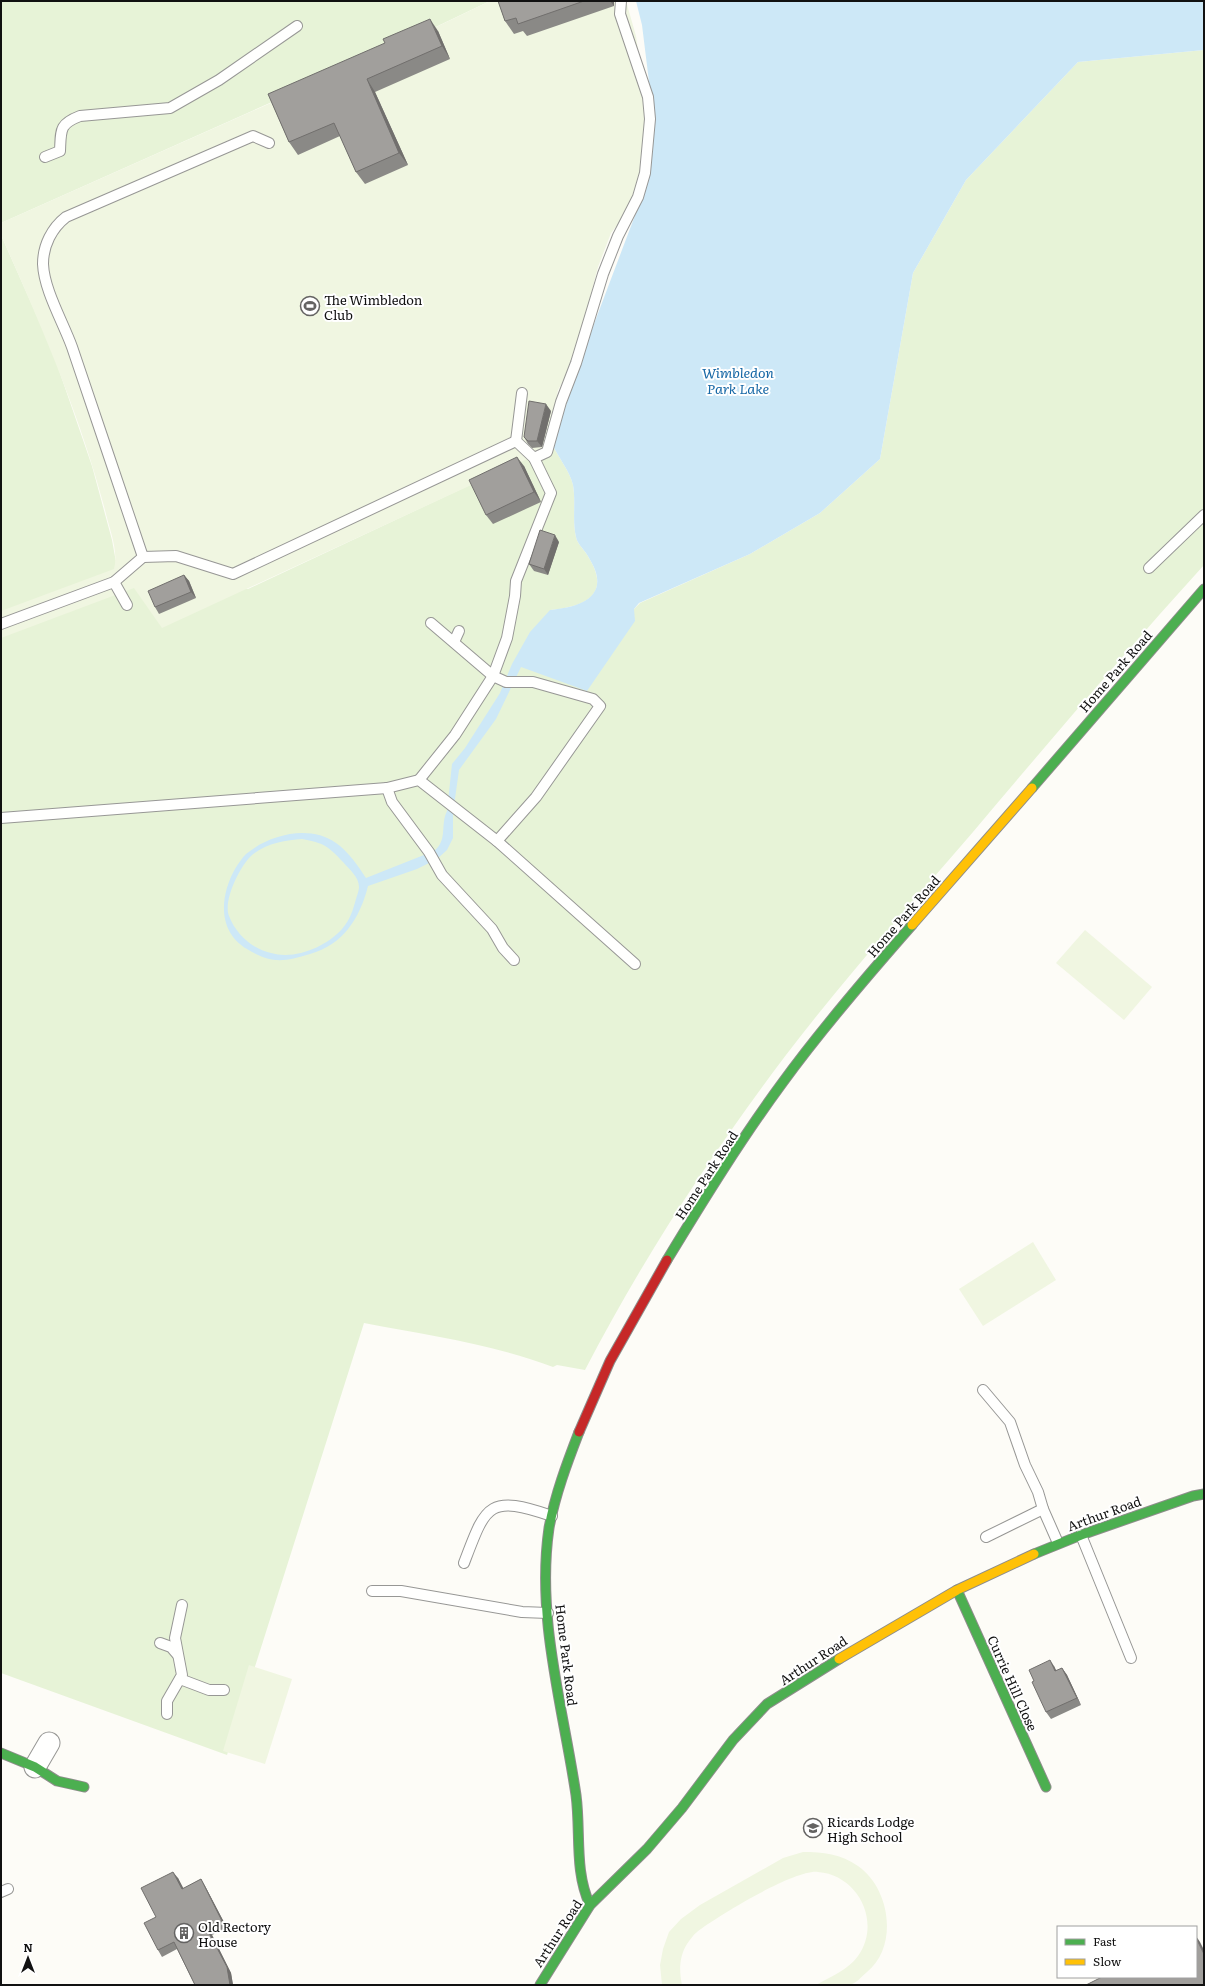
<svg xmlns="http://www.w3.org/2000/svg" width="1205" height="1986" font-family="Literata,serif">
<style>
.green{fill:#e7f3d7}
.pitch{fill:#f0f6e1}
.water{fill:#cde8f7;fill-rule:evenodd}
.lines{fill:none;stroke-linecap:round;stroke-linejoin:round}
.lane-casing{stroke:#979795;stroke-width:12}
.street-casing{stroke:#979795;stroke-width:23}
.fast-casing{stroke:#8e8d8b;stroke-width:11}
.slow-casing{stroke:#8e8d8b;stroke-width:11}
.jam-casing{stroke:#8e8d8b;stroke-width:11}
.lane{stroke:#fffffe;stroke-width:10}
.street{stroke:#fffffe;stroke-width:21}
.fast{stroke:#4caf50;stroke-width:9}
.slow{stroke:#ffc107;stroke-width:9}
.jam{stroke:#c62828;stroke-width:9}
.wall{fill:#8a8986}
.shaded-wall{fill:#716f6d}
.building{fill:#a19f9c;stroke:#716f6d}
.labels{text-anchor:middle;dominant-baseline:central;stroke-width:4;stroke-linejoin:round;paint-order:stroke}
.poi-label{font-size:13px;fill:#111;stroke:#fff;text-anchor:start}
.street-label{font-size:13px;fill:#111;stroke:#fff}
.water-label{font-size:14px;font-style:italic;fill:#1768a6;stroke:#fff}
</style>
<rect width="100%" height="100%" fill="#fdfcf7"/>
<g class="green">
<path d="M 1,1 L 490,1 L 375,56 L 1,223 Z"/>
<path d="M 1204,50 L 1204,565 C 1125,652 1049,742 973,832 C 910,905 844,979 786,1055 C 711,1154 642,1260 585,1370 L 557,1365 L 553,1367 C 492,1344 427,1335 364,1323 L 227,1755 L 1,1673 L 1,235 L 52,350 L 92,466 L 112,540 L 116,562 L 248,589 L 553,446 C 559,458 570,472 573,485 C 576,502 572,520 576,537 C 577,544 586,551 589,558 C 612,596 583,607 550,610 L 634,609 L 640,603 L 750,554 L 820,513 L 880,459 L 913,273 L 966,180 L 1078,62 Z"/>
</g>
<g class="pitch">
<path d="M 490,1 L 626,1 L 636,36 L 647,113 L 639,180 L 633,199 L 625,215 L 611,233 L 598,267 L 573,363 L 558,390 L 547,450 L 162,628 L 134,588 L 1,638 L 1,611 L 114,569 C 119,551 109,528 105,510 C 80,415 41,325 1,235 L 1,223 L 374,57 Z"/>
<path d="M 1085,930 L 1152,987 L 1124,1020 L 1056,963 Z"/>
<path d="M 1033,1242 L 1056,1280 L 983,1326 L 959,1289 Z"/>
<path d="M 249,1665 L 292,1679 L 265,1764 L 223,1751 Z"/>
<path d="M 803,1852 C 823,1852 841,1854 858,1866 C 890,1888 899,1946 867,1972 C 862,1976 856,1984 849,1985 C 839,1986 826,1985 816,1985 C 830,1977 848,1970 858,1956 C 882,1922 858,1875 818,1872 C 795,1869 716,1917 697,1932 C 693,1935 690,1940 687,1944 C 679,1957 679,1971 682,1985 L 662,1985 L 660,1965 L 663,1949 L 669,1932 L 681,1919 L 700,1905 L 783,1858 Z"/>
</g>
<path class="water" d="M 636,1 L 1204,1 L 1204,50 L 1078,62 L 966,180 L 913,273 L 880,459 L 820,513 L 750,554 L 639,603 L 634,609 L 635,621 L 587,691 L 521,667 L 496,719 L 459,770 L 453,813 L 453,838 L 447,850 L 437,859 L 417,869 L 368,886 C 360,918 343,945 310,954 C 284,962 271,964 247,949 C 217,931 220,896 235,869 C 238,864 242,858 246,854 C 269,835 309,824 336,843 C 348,851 358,866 366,878 L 434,851 C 448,840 440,825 447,811 L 452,764 L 465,748 L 500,693 L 512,664 L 530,632 L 550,610 C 583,607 612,595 589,558 C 586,551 577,544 576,537 C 572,520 576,502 573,485 C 570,472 559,458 553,446 L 580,361 L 642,197 L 653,114 L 642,25 ZM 302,839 C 324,843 328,846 343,862 C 349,869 359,877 359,887 C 359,891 357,895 356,899 C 353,910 350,920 342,929 C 326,947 295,960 271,953 C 252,949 236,934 229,916 C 223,901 239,869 249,858 C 262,844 285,840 302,839 Z"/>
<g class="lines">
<g class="lane-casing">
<g id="lane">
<path d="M 269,143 L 253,136 L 66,217 C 52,228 43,245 43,264 C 44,290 63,322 72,347 C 96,417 119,487 143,557 L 176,556 L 233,574 L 516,441 L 534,458 L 551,493 L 516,581 L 515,596 L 507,638 L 493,676 L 455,735 L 419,780"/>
<path d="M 45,157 L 60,151 C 61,130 59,124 80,116 L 170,108 L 219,80 L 297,26"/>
<path d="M 516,441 L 522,393"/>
<path d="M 534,458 L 547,452 L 561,402 L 576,363 L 603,274 L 618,236 L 638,197 L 645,173 L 650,119 L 648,97 L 620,14 L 621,1"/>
<path d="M 1149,568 L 1204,515"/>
<path d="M 114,582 L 127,605"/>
<path d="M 431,623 L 493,676 L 506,682 L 533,682 L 593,699 L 600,706 L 536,797 L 497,841"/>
<path d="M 1,624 L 114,582 L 143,557"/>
<path d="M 454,642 L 459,631"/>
<path d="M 387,788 L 392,802 L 429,852 L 442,875 L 492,929 L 503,948 L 514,960"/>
<path d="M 1,818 L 387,788 L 419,780 L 497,841 L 635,964"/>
<path d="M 983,1390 L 1010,1422 L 1025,1465 L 1038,1492 L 1043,1509 L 1058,1543"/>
<path d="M 1081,1535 L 1131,1658"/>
<path d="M 986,1537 L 1043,1509"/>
<path d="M 464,1563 C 486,1505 488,1494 552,1516"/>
<path d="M 372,1591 L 401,1591 L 522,1612 L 548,1613"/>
<path d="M 160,1643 L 171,1647 L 177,1654"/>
<path d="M 180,1679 L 209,1690 L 224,1690"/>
<path d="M 167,1714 L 167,1701 L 182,1675 L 175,1638 L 182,1605"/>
<path d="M 1,1892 L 8,1889"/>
</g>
</g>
<g class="street-casing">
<path id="street" d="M 35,1767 L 49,1743"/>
</g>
<g class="fast-casing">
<g id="fast">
<path d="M 1032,788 L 1204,589"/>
<path d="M 667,1260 C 704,1199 741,1139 783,1082 C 823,1027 868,975 912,925"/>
<path d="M 579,1432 C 567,1463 555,1495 549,1528 C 536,1618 563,1707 576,1795 C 581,1832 574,1871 590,1905"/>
<path d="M 1034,1554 L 1081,1535 L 1193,1496 L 1204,1494"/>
<path d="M 957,1590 L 1046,1787"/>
<path d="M 1,1753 L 35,1767 L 57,1781 L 84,1787"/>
<path d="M 540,1985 L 590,1905 L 647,1849 L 682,1808 L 733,1740 L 767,1704 L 839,1659"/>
</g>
</g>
<g class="slow-casing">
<g id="slow">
<path d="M 912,925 L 1032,788"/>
<path d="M 839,1659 L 957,1590 L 1034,1554"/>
</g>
</g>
<g class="jam-casing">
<path id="jam" d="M 579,1432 L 610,1361 L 667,1260"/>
</g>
<use href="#lane" class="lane"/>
<use href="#street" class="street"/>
<use href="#fast" class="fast"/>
<use href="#slow" class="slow"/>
<use href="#jam" class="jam"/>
</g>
<g class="wall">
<path d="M 498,1 L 614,1 L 614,6 L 527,36 L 523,31 L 514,34 L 505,21 Z"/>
<path d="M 438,31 L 450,59 L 375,92 L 408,165 L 365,184 L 356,172 L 340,136 L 298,155 L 289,142 L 268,94 Z"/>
<path d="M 551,411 L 542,447 L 532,448 L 528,444 L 524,437 Z"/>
<path d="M 524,466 L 541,502 L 493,524 L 486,515 Z"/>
<path d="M 559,542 L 548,575 L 534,571 L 529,564 Z"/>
<path d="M 184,575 L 189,581 L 196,598 L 159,614 L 155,607 Z"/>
<path d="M 1054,1666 L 1056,1671 L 1062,1668 L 1067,1675 L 1081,1705 L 1051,1719 L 1046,1712 Z"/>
<path d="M 178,1878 L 183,1889 L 201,1879 L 205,1886 L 227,1928 L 212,1935 L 231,1973 L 233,1985 L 195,1985 L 177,1949 L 162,1957 L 158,1950 L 156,1917 Z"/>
</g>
<g class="shaded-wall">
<path d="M 610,1 L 614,1 L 614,6 Z"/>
<path d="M 430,19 L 438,31 L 450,59 L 442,46 Z"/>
<path d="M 367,79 L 375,92 L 408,165 L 399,153 Z"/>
<path d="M 546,404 L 551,411 L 542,447 L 537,441 Z"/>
<path d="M 517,457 L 524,466 L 541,502 L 534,492 Z"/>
<path d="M 555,535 L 559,542 L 548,575 L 544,569 Z"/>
<path d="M 184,575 L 189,581 L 196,598 L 191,592 Z"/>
<path d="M 1050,1660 L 1054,1666 L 1060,1678 L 1055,1671 Z"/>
<path d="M 1062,1668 L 1067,1675 L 1081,1705 L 1077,1698 Z"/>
<path d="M 173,1872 L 178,1878 L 187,1895 L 182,1889 Z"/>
<path d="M 201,1879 L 205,1886 L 227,1928 L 222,1921 Z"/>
<path d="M 207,1929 L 212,1935 L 231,1973 L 233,1985 L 230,1985 Z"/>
<path d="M 1196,1936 L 1200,1942 L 1204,1950 L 1204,1954 L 1196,1938 Z"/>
</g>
<g class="building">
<path d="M 498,1 L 584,1 L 518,24 L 516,18 L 505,21 Z"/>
<path d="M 430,19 L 442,46 L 367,79 L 399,153 L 356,172 L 334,123 L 289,142 L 268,94 L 385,43 L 383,39 Z"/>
<path d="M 529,401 L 546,404 L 537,441 L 528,441 L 524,437 Z"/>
<path d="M 517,457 L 534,492 L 486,515 L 469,480 Z"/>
<path d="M 540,530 L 555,535 L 544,569 L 529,564 Z"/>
<path d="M 184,575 L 191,592 L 155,607 L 148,591 Z"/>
<path d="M 1050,1660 L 1055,1671 L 1062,1668 L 1077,1698 L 1046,1712 L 1032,1682 L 1034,1681 L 1029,1670 Z"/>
<path d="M 173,1872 L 182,1889 L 201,1879 L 222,1921 L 207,1929 L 227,1967 L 230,1985 L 195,1985 L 174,1942 L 158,1950 L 144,1923 L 156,1917 L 141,1888 Z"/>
<path d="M 1196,1938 L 1204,1954 L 1204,1985 L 1086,1985 L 1102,1977 L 1196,1977 Z"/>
</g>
<defs>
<g id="stadium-ring" transform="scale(1)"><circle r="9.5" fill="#fff" stroke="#646362" stroke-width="1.5"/><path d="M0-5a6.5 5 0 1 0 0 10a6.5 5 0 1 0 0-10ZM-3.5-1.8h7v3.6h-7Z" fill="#646362"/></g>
<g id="school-ring" transform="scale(1)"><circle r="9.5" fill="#fff" stroke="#646362" stroke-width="1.5"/><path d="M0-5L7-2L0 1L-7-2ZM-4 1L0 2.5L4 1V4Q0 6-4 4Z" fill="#646362"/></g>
<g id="building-ring" transform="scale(1)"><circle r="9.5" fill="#fff" stroke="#646362" stroke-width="1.5"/><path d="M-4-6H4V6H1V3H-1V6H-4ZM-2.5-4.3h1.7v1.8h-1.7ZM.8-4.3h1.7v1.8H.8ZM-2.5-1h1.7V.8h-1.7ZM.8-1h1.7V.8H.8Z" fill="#646362"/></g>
</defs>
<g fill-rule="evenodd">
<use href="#stadium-ring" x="310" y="306"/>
<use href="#school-ring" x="813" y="1828"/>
<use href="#building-ring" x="184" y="1933"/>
</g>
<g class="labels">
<g class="poi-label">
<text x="324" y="299">The Wimbledon<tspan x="324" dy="15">Club</tspan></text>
<text x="827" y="1821">Ricards Lodge<tspan x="827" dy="15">High School</tspan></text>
<text x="198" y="1926">Old Rectory<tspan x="198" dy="15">House</tspan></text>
</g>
<g class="street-label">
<text transform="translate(1115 671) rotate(-49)">Home Park Road</text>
<text transform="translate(903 916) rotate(-49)">Home Park Road</text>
<text transform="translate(706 1175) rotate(-57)">Home Park Road</text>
<text transform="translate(1104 1513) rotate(-20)">Arthur Road</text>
<text transform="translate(567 1655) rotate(83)">Home Park Road</text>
<text transform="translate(813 1660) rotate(-33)">Arthur Road</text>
<text transform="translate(1013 1683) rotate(66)">Currie Hill Close</text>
<text transform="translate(557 1933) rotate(-57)">Arthur Road</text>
</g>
<g class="water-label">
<text x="738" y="372">Wimbledon<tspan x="738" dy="16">Park Lake</tspan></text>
</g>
</g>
<rect width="1205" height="1986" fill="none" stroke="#111111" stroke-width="4"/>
<rect x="1057" y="1926" width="140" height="52" fill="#ffffff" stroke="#a0a0a0"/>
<rect x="1065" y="1939" width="20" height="6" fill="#4caf50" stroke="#a0a0a0"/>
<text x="1093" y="1946" font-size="12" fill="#111111">Fast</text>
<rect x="1065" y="1959" width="20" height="6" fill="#ffc107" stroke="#a0a0a0"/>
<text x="1093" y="1966" font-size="12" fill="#111111">Slow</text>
<g transform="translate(28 1958)" stroke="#ffffff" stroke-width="3" paint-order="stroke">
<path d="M0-3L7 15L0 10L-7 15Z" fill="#111111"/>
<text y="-6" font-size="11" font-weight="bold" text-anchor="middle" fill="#111111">N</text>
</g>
</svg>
